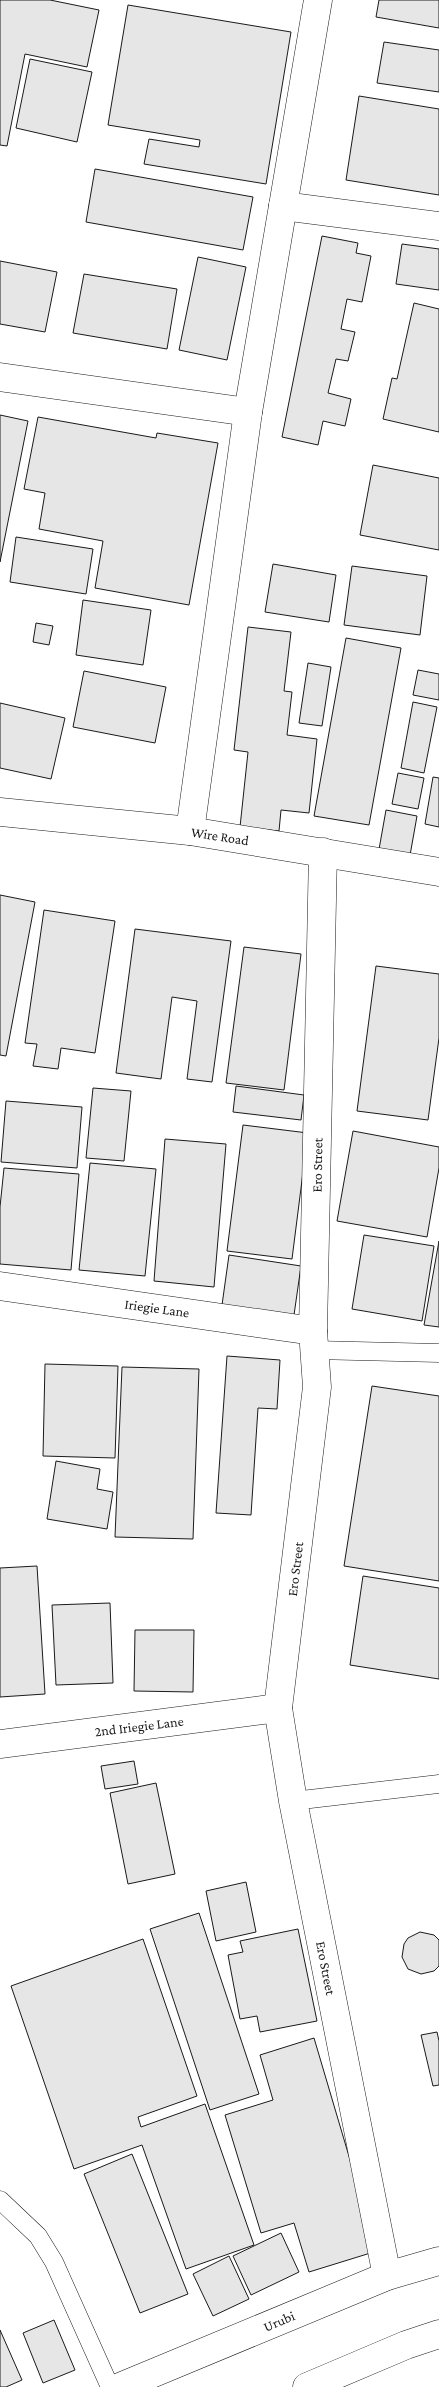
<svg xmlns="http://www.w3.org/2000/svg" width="439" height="2387" font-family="'Crimson Pro',serif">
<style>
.building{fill:#e6e6e6;stroke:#1a1a1a}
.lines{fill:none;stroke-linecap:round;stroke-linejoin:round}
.lane-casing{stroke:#1a1a1a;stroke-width:19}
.street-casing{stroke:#1a1a1a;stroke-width:29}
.highway-casing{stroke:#1a1a1a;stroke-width:29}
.lane{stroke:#fff;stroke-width:18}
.street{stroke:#fff;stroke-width:28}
.highway{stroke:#fff;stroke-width:28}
.labels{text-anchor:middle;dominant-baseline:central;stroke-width:4;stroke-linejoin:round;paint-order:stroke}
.street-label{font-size:14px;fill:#1a1a1a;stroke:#fff}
</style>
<rect width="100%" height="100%" fill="#fff"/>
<g class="building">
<path d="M 0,0 L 50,0 L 99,10 L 87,67 L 25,54 L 7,146 L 0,145 Z"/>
<path d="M 379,0 L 439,0 L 439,28 L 376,17 Z"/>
<path d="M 128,5 L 291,32 L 266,184 L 144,164 L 149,139 L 199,147 L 200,140 L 108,125 Z"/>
<path d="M 384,42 L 439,50 L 439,92 L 377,83 Z"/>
<path d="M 30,59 L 92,72 L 77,142 L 16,128 Z"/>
<path d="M 359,96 L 439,109 L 439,195 L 346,180 Z"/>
<path d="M 95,169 L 253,197 L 243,250 L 86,222 Z"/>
<path d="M 322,236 L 358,243 L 356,253 L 371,256 L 362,302 L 347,299 L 341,329 L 355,332 L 348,361 L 336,359 L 328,393 L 351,399 L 345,426 L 323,421 L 318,445 L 282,437 Z"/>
<path d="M 402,244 L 439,249 L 439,290 L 396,284 Z"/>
<path d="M 198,257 L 246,267 L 227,360 L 179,350 Z"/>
<path d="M 0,261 L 57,272 L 45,332 L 0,324 Z"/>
<path d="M 84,274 L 177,289 L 167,349 L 73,333 Z"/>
<path d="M 414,303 L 439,309 L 439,432 L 383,419 L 392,378 L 397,379 Z"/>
<path d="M 0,415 L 28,421 L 0,562 Z"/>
<path d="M 38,417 L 156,438 L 157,433 L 218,443 L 189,605 L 95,588 L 103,541 L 39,529 L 45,493 L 24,489 Z"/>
<path d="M 373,465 L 439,478 L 439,550 L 360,535 Z"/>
<path d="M 16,537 L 93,549 L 86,594 L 10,582 Z"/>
<path d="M 273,564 L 336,575 L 329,622 L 265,612 Z"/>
<path d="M 352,566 L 427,576 L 420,635 L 344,625 Z"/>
<path d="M 83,600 L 151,610 L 143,665 L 76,655 Z"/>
<path d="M 36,623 L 53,626 L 49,645 L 33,642 Z"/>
<path d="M 248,627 L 291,632 L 284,691 L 292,692 L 287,735 L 317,739 L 309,813 L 281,810 L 279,831 L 240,827 L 248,752 L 234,750 Z"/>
<path d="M 346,638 L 401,648 L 369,825 L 314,816 Z"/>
<path d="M 308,663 L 331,667 L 322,726 L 299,723 Z"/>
<path d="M 418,670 L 439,674 L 439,700 L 413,695 Z"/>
<path d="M 84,671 L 166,687 L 155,743 L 73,727 Z"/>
<path d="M 413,702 L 437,707 L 424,773 L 401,768 Z"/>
<path d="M 0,703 L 65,718 L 51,779 L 0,768 Z"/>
<path d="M 398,773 L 424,778 L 418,809 L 392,804 Z"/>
<path d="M 433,777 L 439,778 L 439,827 L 425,824 Z"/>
<path d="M 386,810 L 417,816 L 409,861 L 378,855 Z"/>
<path d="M 0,895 L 35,902 L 6,1056 L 0,1055 Z"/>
<path d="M 44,910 L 115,921 L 95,1053 L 61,1048 L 58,1069 L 33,1066 L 37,1044 L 25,1043 Z"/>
<path d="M 135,929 L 231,941 L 212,1082 L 187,1079 L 197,1001 L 172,997 L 161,1079 L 116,1073 Z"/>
<path d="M 244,947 L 301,954 L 284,1090 L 226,1083 Z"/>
<path d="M 376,966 L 439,974 L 439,1038 L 428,1120 L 357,1111 Z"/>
<path d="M 236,1086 L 304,1095 L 301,1120 L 233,1112 Z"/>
<path d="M 93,1088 L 131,1091 L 124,1161 L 86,1158 Z"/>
<path d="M 6,1101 L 82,1107 L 77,1168 L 1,1162 Z"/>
<path d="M 243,1125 L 308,1133 L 292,1259 L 227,1251 Z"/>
<path d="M 353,1131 L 439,1147 L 439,1168 L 427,1237 L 337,1221 Z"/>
<path d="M 165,1139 L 226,1144 L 214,1287 L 154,1281 Z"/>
<path d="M 90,1163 L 156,1169 L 145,1276 L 79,1270 Z"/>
<path d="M 4,1168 L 79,1174 L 71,1270 L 0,1264 L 0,1207 Z"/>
<path d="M 364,1235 L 434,1246 L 422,1321 L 352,1309 Z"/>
<path d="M 439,1241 L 439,1327 L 424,1325 Z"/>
<path d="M 229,1255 L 301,1266 L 294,1315 L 222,1305 Z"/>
<path d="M 227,1356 L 280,1360 L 277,1409 L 258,1408 L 251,1515 L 216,1513 Z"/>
<path d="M 45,1364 L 118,1366 L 115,1458 L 43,1456 Z"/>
<path d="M 122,1367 L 199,1369 L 193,1539 L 115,1537 Z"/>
<path d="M 372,1386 L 439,1396 L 439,1581 L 344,1566 Z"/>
<path d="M 56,1461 L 100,1469 L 97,1489 L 113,1492 L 107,1529 L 47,1519 Z"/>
<path d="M 37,1566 L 45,1694 L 0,1697 L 0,1568 Z"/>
<path d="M 363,1576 L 439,1588 L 439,1679 L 350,1665 Z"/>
<path d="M 110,1603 L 113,1683 L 56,1685 L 52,1605 Z"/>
<path d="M 135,1630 L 194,1630 L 193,1692 L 134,1691 Z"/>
<path d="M 134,1761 L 138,1784 L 105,1789 L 101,1766 Z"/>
<path d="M 156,1783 L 175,1874 L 128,1884 L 110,1793 Z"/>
<path d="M 246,1882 L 256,1932 L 216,1941 L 206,1891 Z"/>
<path d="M 199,1913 L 259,2094 L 210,2110 L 150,1929 Z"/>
<path d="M 298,1929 L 317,2021 L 260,2032 L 257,2016 L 240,2019 L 228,1955 L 243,1952 L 240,1941 Z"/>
<path d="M 420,1932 L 434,1935 L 439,1940 L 439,1966 L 434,1971 L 421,1974 L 408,1969 L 402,1957 L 404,1944 L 408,1938 Z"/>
<path d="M 143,1939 L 197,2096 L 138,2117 L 141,2127 L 205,2104 L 254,2245 L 186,2269 L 142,2145 L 74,2169 L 11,1986 Z"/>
<path d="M 437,2032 L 439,2041 L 439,2085 L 433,2086 L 421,2035 Z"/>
<path d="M 314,2038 L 377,2251 L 309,2272 L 294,2223 L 261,2233 L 225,2115 L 273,2100 L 260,2055 Z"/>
<path d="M 132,2154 L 188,2294 L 140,2313 L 84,2174 Z"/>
<path d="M 281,2233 L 299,2272 L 251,2295 L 233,2256 Z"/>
<path d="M 229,2256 L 249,2299 L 213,2316 L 193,2274 Z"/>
<path d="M 54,2320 L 75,2370 L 43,2383 L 23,2333 Z"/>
<path d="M 0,2330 L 22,2380 L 6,2387 L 0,2387 Z"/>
</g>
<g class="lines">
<g class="lane-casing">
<g id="lane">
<path d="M 314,1350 L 439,1353"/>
<path d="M 293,1801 L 439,1784"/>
<path d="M 0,2200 L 38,2236 L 54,2262 L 110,2387"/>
</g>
</g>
<g class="street-casing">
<g id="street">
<path d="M 283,206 L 439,226"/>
<path d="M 0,377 L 248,412"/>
<path d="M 0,812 L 190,831 L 439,872"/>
<path d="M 190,831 L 248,412 L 318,0"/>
<path d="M 323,852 L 313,1331 L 317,1387 L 278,1708 L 293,1801 L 387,2276"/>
<path d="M 0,1286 L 313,1331"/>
<path d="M 0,1744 L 278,1708"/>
</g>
</g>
<g class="highway-casing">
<g id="highway">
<path d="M 120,2387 L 387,2276 L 439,2261"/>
<path d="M 307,2387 L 406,2345 L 439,2334"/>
</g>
</g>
<use href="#lane" class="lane"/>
<use href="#street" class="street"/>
<use href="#highway" class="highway"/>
</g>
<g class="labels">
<g class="street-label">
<text transform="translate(220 836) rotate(9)">Wire Road</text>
<text transform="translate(317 1165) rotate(-89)">Ero Street</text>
<text transform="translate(157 1308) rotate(8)">Iriegie Lane</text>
<text transform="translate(295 1569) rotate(-83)">Ero Street</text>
<text transform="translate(139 1726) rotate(-7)">2nd Iriegie Lane</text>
<text transform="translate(326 1968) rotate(79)">Ero Street</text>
<text transform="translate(279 2321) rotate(-23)">Urubi</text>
</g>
</g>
</svg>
